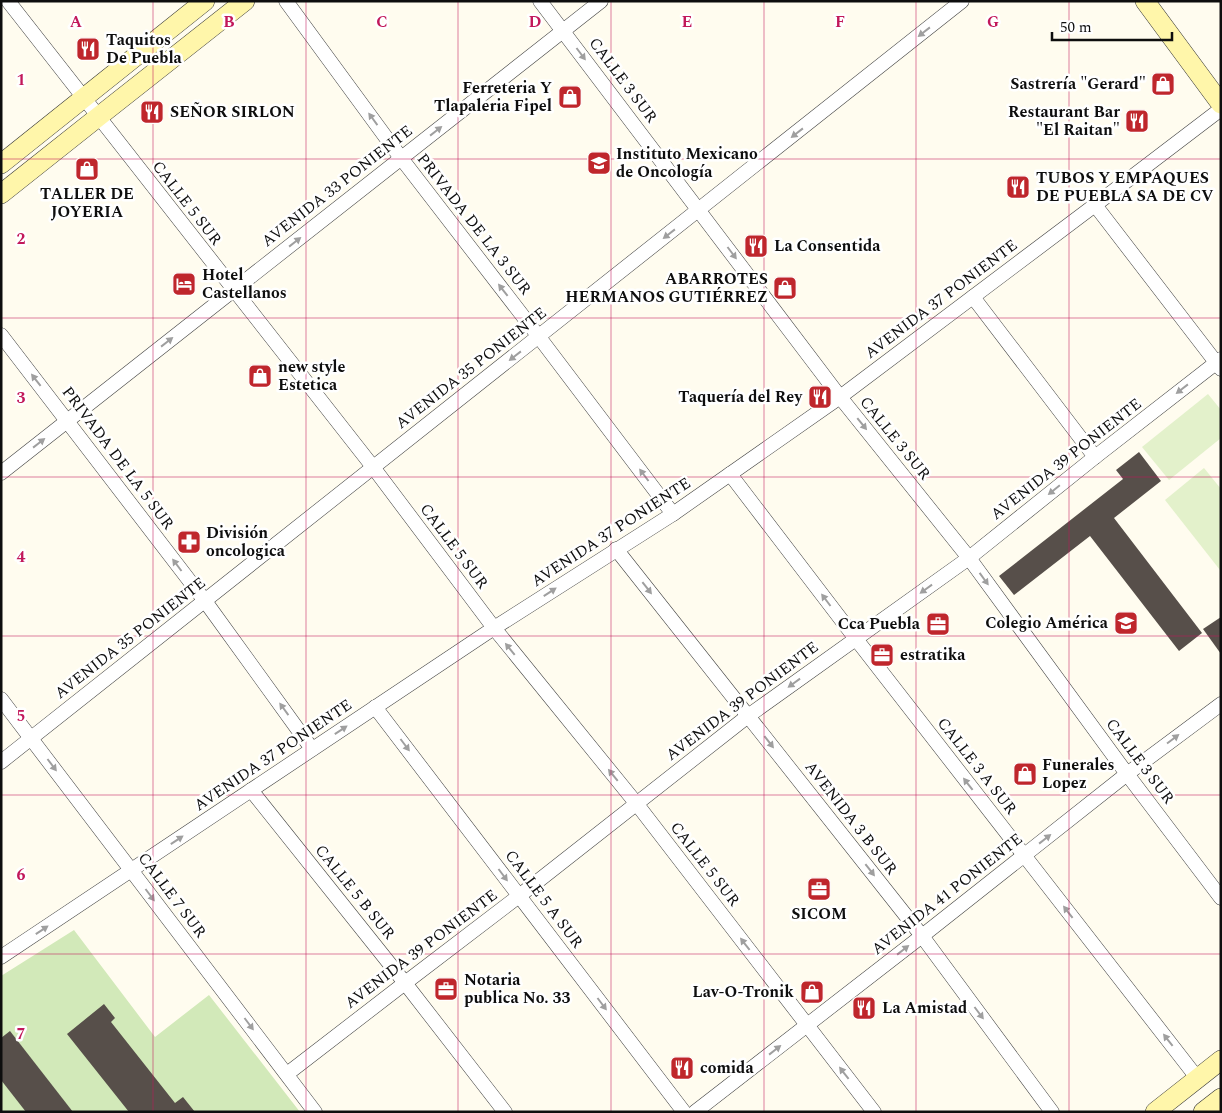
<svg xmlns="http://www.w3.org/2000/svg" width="1222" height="1113" font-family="Spectral,serif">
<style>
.green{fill:#d2e9b9}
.pitch{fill:#e3f1cb}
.building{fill:#574f4a}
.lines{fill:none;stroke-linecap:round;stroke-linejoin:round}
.street-casing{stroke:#414141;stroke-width:15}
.secondary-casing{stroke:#303030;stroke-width:20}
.street{stroke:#fff;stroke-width:14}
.secondary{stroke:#fff6aa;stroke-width:19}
.oneway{fill:#9f9f9f}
.grid{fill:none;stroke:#c2185b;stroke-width:1;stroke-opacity:0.55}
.labels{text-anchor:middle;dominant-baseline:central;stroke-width:5;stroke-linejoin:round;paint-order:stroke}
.poi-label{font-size:16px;font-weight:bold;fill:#0e0e0e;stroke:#fff;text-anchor:start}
.street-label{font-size:16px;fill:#0e0e0e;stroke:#fff}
.grid-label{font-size:16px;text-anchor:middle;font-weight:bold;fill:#c2185b;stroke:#fff;stroke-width:5;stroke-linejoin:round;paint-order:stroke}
</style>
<rect width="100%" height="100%" fill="#fffcef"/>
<path class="green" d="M 74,930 L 155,1037 L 209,995 L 300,1112 L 1,1112 L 1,976 Z"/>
<g class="pitch">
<path d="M 1208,394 L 1221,410 L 1221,438 L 1169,480 L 1142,447 Z"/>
<path d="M 1204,468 L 1221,489 L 1220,570 L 1165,500 Z"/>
</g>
<g class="building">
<path d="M 1139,452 L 1161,481 L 1114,518 L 1202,633 L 1179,651 L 1090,536 L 1014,595 L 999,576 L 1123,479 L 1116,470 Z"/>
<path d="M 1221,617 L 1221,654 L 1203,629 Z"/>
<path d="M 104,1004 L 115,1018 L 111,1022 L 175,1103 L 183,1097 L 195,1112 L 129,1112 L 67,1034 Z"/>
<path d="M 10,1031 L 73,1112 L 26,1112 L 1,1080 L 1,1038 Z"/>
</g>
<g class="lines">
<g class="street-casing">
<g id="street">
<path d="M 8,1 L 373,467 L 494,628 L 636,803 L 874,1112"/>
<path d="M 286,1 L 401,158 L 539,337 L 673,514"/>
<path d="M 540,1 L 840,397 L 969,558 L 1127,774 L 1221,898"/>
<path d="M 1095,205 L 1221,369"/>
<path d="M 973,297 L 1095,457"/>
<path d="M 1,335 L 205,601 L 312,749"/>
<path d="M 1,473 L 601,1"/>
<path d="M 730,474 L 856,639 L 1198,1079"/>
<path d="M 616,549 L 922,936 L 1052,1112"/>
<path d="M 1,699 L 315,1112"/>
<path d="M 375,707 L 684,1112"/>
<path d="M 1,762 L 962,1"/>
<path d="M 251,790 L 405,983 L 505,1112"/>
<path d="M 1,957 L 494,628 L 673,514 L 840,397 L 1095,205 L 1221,109"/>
<path d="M 287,1074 L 405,983 L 519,896 L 748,716 L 969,558 L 1095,457 L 1221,359"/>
<path d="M 695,1112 L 922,936 L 1127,774 L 1221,704"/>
</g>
</g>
<g class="secondary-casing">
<g id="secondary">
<path d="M 1145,1 L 1221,104"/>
<path d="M 1,164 L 205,1"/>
<path d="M 1,194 L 98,117 L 245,1"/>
<path d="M 1155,1112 L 1221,1060"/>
<path d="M 1203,1112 L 1221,1098"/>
</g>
</g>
<use href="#street" class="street"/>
<use href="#secondary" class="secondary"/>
</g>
<defs><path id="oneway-solid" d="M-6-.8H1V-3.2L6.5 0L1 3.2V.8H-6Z" transform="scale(1.25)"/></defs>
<g class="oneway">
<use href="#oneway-solid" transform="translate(924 32) rotate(142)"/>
<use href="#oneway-solid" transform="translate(581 54) rotate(53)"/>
<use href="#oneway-solid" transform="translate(373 119) rotate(-126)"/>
<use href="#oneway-solid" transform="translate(436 131) rotate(-38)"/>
<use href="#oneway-solid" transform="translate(797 133) rotate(142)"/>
<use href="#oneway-solid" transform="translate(669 234) rotate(142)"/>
<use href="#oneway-solid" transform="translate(295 242) rotate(-38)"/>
<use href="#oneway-solid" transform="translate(732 253) rotate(53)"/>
<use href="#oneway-solid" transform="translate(503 290) rotate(-128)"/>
<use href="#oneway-solid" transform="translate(167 342) rotate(-38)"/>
<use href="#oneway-solid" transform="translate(515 356) rotate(142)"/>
<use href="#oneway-solid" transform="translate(36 380) rotate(-128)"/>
<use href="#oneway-solid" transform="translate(1182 389) rotate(142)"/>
<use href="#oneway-solid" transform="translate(862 424) rotate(51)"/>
<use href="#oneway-solid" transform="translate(39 443) rotate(-38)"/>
<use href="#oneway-solid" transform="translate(644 475) rotate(-127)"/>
<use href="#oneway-solid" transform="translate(1054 490) rotate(141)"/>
<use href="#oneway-solid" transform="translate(177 565) rotate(-127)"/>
<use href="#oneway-solid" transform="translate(984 579) rotate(54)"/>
<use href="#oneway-solid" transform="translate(647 588) rotate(52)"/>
<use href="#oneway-solid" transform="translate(926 589) rotate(144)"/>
<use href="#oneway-solid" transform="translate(550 592) rotate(-33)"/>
<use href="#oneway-solid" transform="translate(826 600) rotate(-127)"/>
<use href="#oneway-solid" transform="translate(510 649) rotate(-129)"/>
<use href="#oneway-solid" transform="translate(794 683) rotate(144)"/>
<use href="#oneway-solid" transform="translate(284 709) rotate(-126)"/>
<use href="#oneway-solid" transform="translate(341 730) rotate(-34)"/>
<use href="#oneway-solid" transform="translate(1173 739) rotate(-37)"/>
<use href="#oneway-solid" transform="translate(769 742) rotate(52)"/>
<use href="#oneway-solid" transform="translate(405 745) rotate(53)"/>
<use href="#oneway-solid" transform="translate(52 765) rotate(53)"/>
<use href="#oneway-solid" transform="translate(613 775) rotate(-129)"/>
<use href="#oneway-solid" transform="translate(968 784) rotate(-128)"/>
<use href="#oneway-solid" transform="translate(1045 839) rotate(-38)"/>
<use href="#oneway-solid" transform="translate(177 840) rotate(-34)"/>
<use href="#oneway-solid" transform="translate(870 870) rotate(52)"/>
<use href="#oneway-solid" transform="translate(503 875) rotate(53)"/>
<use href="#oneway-solid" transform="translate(150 895) rotate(53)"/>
<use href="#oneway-solid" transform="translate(1068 912) rotate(-128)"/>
<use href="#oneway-solid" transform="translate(42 930) rotate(-34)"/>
<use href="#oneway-solid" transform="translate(745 944) rotate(-128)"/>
<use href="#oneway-solid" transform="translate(903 950) rotate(-38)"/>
<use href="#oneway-solid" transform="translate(602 1004) rotate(53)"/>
<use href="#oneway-solid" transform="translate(979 1013) rotate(53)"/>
<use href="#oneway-solid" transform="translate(249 1024) rotate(53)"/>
<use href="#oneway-solid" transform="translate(1168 1040) rotate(-128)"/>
<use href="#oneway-solid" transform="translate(775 1050) rotate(-38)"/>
<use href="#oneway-solid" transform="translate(844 1073) rotate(-128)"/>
</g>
<path class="grid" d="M 153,1 L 153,1112M 306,1 L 306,1112M 458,1 L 458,1112M 611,1 L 611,1112M 764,1 L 764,1112M 916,1 L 916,1112M 1069,1 L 1069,1112M 1,159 L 1221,159M 1,318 L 1221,318M 1,477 L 1221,477M 1,636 L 1221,636M 1,795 L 1221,795M 1,954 L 1221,954"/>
<defs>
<g id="restaurant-square" transform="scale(1.25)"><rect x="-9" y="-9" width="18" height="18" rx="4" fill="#bf262c" stroke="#fff"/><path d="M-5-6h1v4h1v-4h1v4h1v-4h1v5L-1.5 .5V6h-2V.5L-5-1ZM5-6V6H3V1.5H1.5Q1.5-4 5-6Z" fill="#fff"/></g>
<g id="shop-square" transform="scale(1.25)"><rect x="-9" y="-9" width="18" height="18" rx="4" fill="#bf262c" stroke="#fff"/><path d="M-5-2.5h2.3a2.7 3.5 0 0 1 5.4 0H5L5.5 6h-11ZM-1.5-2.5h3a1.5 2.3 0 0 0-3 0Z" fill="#fff"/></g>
<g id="school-square" transform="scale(1.25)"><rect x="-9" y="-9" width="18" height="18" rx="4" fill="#bf262c" stroke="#fff"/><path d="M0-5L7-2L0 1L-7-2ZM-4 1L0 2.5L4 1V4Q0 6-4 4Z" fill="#fff"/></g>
<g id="hotel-square" transform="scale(1.25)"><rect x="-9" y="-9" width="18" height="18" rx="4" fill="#bf262c" stroke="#fff"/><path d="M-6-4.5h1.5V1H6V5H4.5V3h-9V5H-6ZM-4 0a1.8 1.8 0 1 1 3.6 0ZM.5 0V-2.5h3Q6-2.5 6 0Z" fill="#fff"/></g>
<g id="pharmacy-square" transform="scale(1.25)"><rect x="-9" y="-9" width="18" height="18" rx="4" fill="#bf262c" stroke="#fff"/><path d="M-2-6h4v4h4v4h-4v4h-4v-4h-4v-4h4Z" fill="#fff"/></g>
<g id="office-square" transform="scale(1.25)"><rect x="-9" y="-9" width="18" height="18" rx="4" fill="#bf262c" stroke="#fff"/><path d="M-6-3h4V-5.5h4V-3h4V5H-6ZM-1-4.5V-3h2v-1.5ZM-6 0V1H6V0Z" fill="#fff"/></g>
</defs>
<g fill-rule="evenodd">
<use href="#restaurant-square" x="88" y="49"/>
<use href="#shop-square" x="1163" y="84"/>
<use href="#shop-square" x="570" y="97"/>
<use href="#restaurant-square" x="152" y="112"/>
<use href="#restaurant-square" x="1137" y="121"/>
<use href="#school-square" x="599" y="163"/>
<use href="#shop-square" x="87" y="169"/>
<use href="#restaurant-square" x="1018" y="187"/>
<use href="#restaurant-square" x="756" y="246"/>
<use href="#hotel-square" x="184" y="284"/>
<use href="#shop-square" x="785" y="288"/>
<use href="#shop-square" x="260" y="376"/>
<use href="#restaurant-square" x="820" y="397"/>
<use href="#pharmacy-square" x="189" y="542"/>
<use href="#school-square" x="1126" y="623"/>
<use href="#office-square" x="938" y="624"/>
<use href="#office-square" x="882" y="655"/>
<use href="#shop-square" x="1025" y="774"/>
<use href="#office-square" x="819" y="889"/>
<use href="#office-square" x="446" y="989"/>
<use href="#shop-square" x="812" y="992"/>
<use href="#restaurant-square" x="864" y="1008"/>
<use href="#restaurant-square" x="682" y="1068"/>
</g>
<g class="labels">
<g class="poi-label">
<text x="106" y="40">Taquitos<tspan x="106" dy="18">De Puebla</tspan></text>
<text x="1146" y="84" text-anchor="end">Sastrería "Gerard"</text>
<text x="552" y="88" text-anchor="end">Ferreteria Y<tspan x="552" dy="18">Tlapaleria Fipel</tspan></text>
<text x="170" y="112">SEÑOR SIRLON</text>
<text x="1120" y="112" text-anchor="end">Restaurant Bar<tspan x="1120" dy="18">"El Raitan"</tspan></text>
<text x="616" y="154">Instituto Mexicano<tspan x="616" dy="18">de Oncología</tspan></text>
<text x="1036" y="178">TUBOS Y EMPAQUES<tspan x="1036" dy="18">DE PUEBLA SA DE CV</tspan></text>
<text x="87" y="194" text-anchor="middle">TALLER DE<tspan x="87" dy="18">JOYERIA</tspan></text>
<text x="774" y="246">La Consentida</text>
<text x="202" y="275">Hotel<tspan x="202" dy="18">Castellanos</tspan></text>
<text x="768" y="279" text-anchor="end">ABARROTES<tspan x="768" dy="18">HERMANOS GUTIÉRREZ</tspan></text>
<text x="278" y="367">new style<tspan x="278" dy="18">Estetica</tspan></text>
<text x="802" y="397" text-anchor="end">Taquería del Rey</text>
<text x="206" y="533">División<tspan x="206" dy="18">oncologica</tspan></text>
<text x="1108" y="623" text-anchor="end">Colegio América</text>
<text x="920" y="624" text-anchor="end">Cca Puebla</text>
<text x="900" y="655">estratika</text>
<text x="1042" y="765">Funerales<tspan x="1042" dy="18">Lopez</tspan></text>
<text x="819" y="914" text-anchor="middle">SICOM</text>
<text x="464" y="980">Notaria<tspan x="464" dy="18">publica No. 33</tspan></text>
<text x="794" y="992" text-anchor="end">Lav-O-Tronik</text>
<text x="882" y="1008">La Amistad</text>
<text x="700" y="1068">comida</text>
</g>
<g class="street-label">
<text transform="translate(623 80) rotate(53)">CALLE 3 SUR</text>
<text transform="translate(337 186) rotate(-38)">AVENIDA 33 PONIENTE</text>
<text transform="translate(187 203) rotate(52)">CALLE 5 SUR</text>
<text transform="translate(474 224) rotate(52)">PRIVADA DE LA 3 SUR</text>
<text transform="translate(941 299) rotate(-37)">AVENIDA 37 PONIENTE</text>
<text transform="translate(471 368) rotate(-38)">AVENIDA 35 PONIENTE</text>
<text transform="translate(895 438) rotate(51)">CALLE 3 SUR</text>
<text transform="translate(118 458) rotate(53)">PRIVADA DE LA 5 SUR</text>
<text transform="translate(1066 459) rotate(-38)">AVENIDA 39 PONIENTE</text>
<text transform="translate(611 532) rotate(-33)">AVENIDA 37 PONIENTE</text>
<text transform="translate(454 546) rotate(53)">CALLE 5 SUR</text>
<text transform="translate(130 638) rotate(-38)">AVENIDA 35 PONIENTE</text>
<text transform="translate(742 701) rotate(-37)">AVENIDA 39 PONIENTE</text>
<text transform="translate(273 755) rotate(-34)">AVENIDA 37 PONIENTE</text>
<text transform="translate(1140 761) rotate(53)">CALLE 3 SUR</text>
<text transform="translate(977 766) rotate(52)">CALLE 3 A SUR</text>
<text transform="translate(851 818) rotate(52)">AVENIDA 3 B SUR</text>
<text transform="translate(705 864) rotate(52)">CALLE 5 SUR</text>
<text transform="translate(355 892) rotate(51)">CALLE 5 B SUR</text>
<text transform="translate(947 894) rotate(-38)">AVENIDA 41 PONIENTE</text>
<text transform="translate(172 895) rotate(53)">CALLE 7 SUR</text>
<text transform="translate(544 899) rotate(53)">CALLE 5 A SUR</text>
<text transform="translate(421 949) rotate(-37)">AVENIDA 39 PONIENTE</text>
</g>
</g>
<g class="grid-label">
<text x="76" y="27">A</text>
<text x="229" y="27">B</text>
<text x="382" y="27">C</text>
<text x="535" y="27">D</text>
<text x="687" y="27">E</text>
<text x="840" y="27">F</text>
<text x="993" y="27">G</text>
<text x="21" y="85">1</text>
<text x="21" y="244">2</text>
<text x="21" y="403">3</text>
<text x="21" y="562">4</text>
<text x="21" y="721">5</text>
<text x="21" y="880">6</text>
<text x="21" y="1039">7</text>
</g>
<rect width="1222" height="1113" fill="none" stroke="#0e0e0e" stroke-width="5"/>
<path d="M1052 32v8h120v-8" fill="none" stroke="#0e0e0e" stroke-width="2.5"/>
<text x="1060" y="32" font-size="15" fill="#0e0e0e" stroke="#ffffff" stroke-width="4" paint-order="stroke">50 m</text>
</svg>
